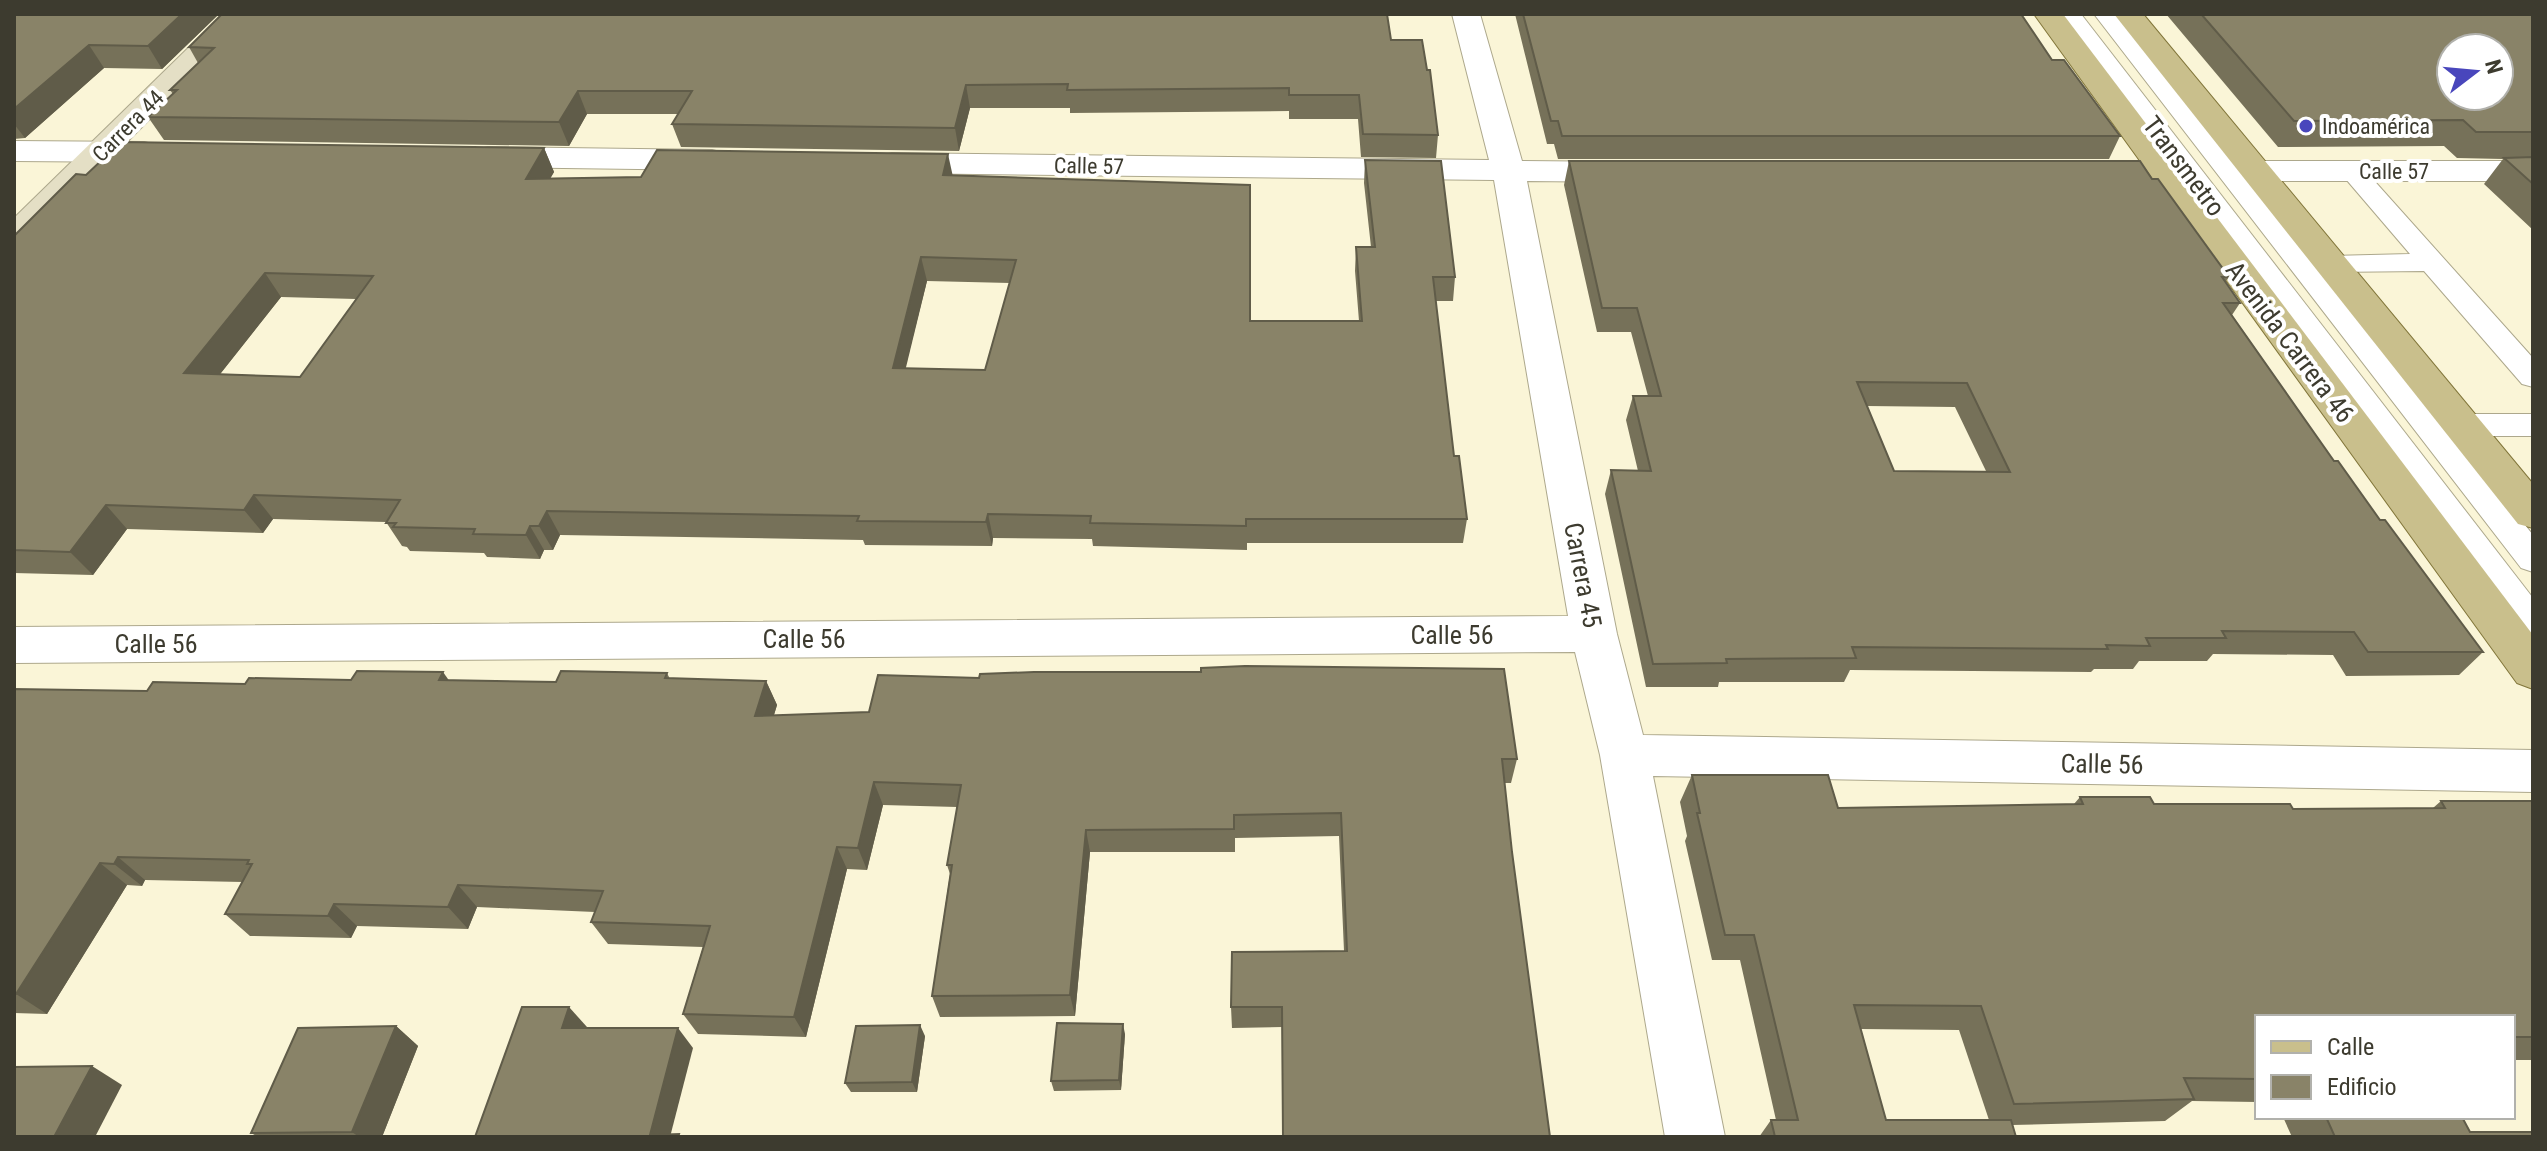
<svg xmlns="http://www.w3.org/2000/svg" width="2547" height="1151" font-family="'Roboto Condensed',sans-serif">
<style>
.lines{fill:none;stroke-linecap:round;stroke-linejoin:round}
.lane-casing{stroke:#ada88c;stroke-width:2}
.street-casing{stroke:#ada88c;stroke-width:2}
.secondary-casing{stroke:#ada88c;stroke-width:2}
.primary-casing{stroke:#817539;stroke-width:2}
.lane{fill:#fff;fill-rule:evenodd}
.street{fill:#fff;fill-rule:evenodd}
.secondary{fill:#e4dfc5;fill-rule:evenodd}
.primary{fill:#c9bf8c;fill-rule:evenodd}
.wall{fill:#767159;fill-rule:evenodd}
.shaded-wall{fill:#605c49}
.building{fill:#898368;stroke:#605c49;stroke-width:2;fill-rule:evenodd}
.poi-dot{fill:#4946bc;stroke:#fff;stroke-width:3}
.labels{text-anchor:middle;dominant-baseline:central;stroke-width:8;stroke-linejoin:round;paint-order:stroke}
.far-street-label{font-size:22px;fill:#3d3b2f;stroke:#fff}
.far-poi-label{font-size:22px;fill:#3d3b2f;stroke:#fff;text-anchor:start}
.street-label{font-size:26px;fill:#3d3b2f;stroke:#fff}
</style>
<rect width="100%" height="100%" fill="#faf5d7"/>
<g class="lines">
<g class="lane-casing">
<g id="lane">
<path d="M 2058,14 L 2081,14 L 2533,598 L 2533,638 L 2521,634 Z"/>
<path d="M 2094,14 L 2117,14 L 2447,428 L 2446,425 L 2450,418 L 2461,414 L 2533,414 L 2533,436 L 2461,436 L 2451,433 L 2533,535 L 2533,572 L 2521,568 Z"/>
<path d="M 2352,163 L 2361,166 L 2533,358 L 2533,387 L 2522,384 L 2424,271 L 2331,272 L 2321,270 L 2317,264 L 2321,258 L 2331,256 L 2410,254 L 2339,171 L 2343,166 Z"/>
</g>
</g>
<g class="street-casing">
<g id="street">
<path d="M 1452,14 L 1480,14 L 1522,161 L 1627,162 L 1639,165 L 1644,172 L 1639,179 L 1627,182 L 1527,181 L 1617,634 L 1643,735 L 2533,750 L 2533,792 L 1653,776 L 1725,1137 L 1665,1137 L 1600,755 L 1575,652 L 14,663 L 14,627 L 1568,616 L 1494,180 L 892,173 L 880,170 L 876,163 L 880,156 L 892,153 L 1489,160 Z"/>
<path d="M 14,141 L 144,142 L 156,145 L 160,152 L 156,159 L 144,162 L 14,161 Z"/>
<path d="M 488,147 L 712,150 L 724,153 L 728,160 L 724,167 L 712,170 L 488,167 L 476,164 L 472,157 L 476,150 Z"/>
<path d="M 2255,161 L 2533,161 L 2533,181 L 2255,181 L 2243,178 L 2238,171 L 2243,164 Z"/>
</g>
</g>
<g class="secondary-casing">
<path id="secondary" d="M 223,14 L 254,14 L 26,244 L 14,247 L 14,218 Z"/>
</g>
<g class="primary-casing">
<g id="primary">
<path d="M 2034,14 L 2063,14 L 2533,635 L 2533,689 L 2517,683 Z"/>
<path d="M 2114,14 L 2143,14 L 2533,484 L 2533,528 L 2518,524 Z"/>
</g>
</g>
<use href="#lane" class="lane"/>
<use href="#street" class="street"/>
<use href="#secondary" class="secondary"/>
<use href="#primary" class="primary"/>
</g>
<g class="wall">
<path d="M 14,14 L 219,14 L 162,69 L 104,68 L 25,138 L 14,139 Z"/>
<path d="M 1515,14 L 2021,14 L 2052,60 L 2120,136 L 2109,159 L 1558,159 L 1554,144 L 1547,144 Z"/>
<path d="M 2166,14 L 2533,14 L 2533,230 L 2484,184 L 2503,159 L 2457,158 L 2444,146 L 2278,147 Z"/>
<path d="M 1391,40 L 1438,135 L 1436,158 L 1361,157 L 1358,119 L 1289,119 L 1289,111 L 1070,113 L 1070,108 L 970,108 L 959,151 L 681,147 L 672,124 L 678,114 L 587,114 L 569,146 L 164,140 L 148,117 L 173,94 L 170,90 L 198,63 L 189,47 Z"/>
<path d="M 544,148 L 554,172 L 550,178 L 952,175 L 1250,321 L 1359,321 L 1355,271 L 1356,247 L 1371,247 L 1364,183 L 1365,160 L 1455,277 L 1453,301 L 1436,301 L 1454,456 L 1467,519 L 1463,543 L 1247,543 L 1247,550 L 1093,546 L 1092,539 L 993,538 L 992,546 L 865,545 L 863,540 L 560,535 L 553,550 L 544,550 L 540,559 L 487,557 L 484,553 L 410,551 L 407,547 L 402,546 L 386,522 L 273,519 L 263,533 L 127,529 L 93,575 L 14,573 L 14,236 L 86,175 ZM 927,281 L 1010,283 L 985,370 L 905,368 ZM 281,297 L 356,299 L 300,377 L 220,374 Z"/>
<path d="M 1569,161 L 2229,277 L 2225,282 L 2240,303 L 2232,315 L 2334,461 L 2483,652 L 2459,675 L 2346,676 L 2333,655 L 2213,654 L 2207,661 L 2139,661 L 2133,669 L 2094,669 L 2091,672 L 1850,670 L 1844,682 L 1719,682 L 1718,687 L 1646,687 L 1605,494 L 1611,470 L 1638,471 L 1626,420 L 1633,396 L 1648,396 L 1631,332 L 1597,332 L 1564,185 ZM 1867,406 L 1955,407 L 1986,471 L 1894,471 Z"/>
<path d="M 667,673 L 670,679 L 766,681 L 777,705 L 774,715 L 1517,759 L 1511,783 L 1505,783 L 1282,1027 L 1232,1028 L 1231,1007 L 1344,951 L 1339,836 L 1235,838 L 1235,852 L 1090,852 L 1075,1016 L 940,1017 L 932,996 L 950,874 L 947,865 L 957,807 L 883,805 L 867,870 L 847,869 L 806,1037 L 698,1034 L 683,1014 L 703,947 L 608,944 L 591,922 L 595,912 L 477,907 L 468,929 L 357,926 L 351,938 L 250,936 L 225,914 L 243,882 L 145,880 L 142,886 L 127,885 L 47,1014 L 14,1013 L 14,689 L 147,691 L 245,684 L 351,680 L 448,680 L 556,682 Z"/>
<path d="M 1692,775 L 1838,808 L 2074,804 L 2080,797 L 2154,804 L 2293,809 L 2433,808 L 2441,801 L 2533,801 L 2533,1060 L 2513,1060 L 2513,1017 L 2257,1017 L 2257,1102 L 2192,1101 L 2165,1121 L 2012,1125 L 2016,1137 L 1759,1137 L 1771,1120 L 1776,1120 L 1740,960 L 1712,960 L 1685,841 L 1687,836 L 1680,802 ZM 1861,1029 L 1959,1030 L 1989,1120 L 1886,1120 Z"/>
<path d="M 396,1026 L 418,1046 L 382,1137 L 258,1137 L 251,1133 Z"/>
<path d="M 1125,1034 L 1121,1090 L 1054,1091 L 1051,1081 Z"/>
<path d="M 925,1036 L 917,1092 L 851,1092 L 845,1083 Z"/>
<path d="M 2283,1117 L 2462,1117 L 2470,1132 L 2533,1137 L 2292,1137 Z"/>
</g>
<g class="shaded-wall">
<path d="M 182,14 L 219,14 L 162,69 L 148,46 Z"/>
<path d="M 89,45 L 104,68 L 25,138 L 14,124 L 14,109 Z"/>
<path d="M 966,85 L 970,108 L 959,151 L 955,128 Z"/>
<path d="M 578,91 L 587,114 L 569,146 L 559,122 Z"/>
<path d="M 544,148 L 554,172 L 537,202 L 526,179 Z"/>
<path d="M 948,154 L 953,177 L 943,175 Z"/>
<path d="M 921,257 L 927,281 L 900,392 L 893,368 Z"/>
<path d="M 265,273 L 281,297 L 202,397 L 184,373 Z"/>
<path d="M 254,495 L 273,519 L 263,533 L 244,510 Z"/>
<path d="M 106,505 L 127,529 L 93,575 L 70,552 Z"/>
<path d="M 547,511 L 560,535 L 553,550 L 539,526 Z"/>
<path d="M 988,514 L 993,538 L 992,546 L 986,522 Z"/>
<path d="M 530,526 L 544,550 L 540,559 L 526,535 Z"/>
<path d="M 443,672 L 460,696 L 439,680 Z"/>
<path d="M 766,681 L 777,705 L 766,740 L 755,716 Z"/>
<path d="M 874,782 L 883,805 L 867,870 L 858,848 Z"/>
<path d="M 1086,830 L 1090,852 L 1075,1016 L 1070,995 Z"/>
<path d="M 837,847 L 847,869 L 806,1037 L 794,1017 Z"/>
<path d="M 118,857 L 145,880 L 142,886 L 114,864 Z"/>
<path d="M 100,863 L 127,885 L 47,1014 L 16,994 Z"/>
<path d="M 458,885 L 477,907 L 468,929 L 448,907 Z"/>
<path d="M 334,904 L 357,926 L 351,938 L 328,916 Z"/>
<path d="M 569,1007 L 587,1027 L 580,1048 L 562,1028 Z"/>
<path d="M 1123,1024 L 1125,1034 L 1121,1090 L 1119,1080 Z"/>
<path d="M 920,1025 L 925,1036 L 917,1092 L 912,1082 Z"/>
<path d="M 396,1026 L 418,1046 L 382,1137 L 359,1137 L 352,1132 Z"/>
<path d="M 678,1028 L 693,1048 L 670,1137 L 650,1135 Z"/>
<path d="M 92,1066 L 122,1085 L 95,1137 L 54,1137 Z"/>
</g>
<g class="building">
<path d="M 14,14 L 182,14 L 148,46 L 89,45 L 14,109 Z"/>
<path d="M 222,14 L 1387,14 L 1391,40 L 1422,40 L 1427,70 L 1430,70 L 1438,135 L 1363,134 L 1359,95 L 1289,95 L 1289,88 L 1067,90 L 1068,84 L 966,85 L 955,128 L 672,124 L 692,91 L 578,91 L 559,122 L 148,117 L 177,90 L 170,90 L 214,48 L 189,47 Z"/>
<path d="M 1523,14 L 2021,14 L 2052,60 L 2064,60 L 2120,136 L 1562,136 L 1558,121 L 1551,121 Z"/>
<path d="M 2201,14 L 2533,14 L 2533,132 L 2476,132 L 2463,120 L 2294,121 ZM 2451,48 L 2499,48 L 2499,96 L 2451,96 Z"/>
<path d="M 121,142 L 544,148 L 526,179 L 641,177 L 657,150 L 948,154 L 943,175 L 1250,185 L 1250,321 L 1362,321 L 1356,247 L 1375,247 L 1365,160 L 1441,161 L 1455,277 L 1433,277 L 1454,456 L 1459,456 L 1467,519 L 1246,519 L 1246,526 L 1090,523 L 1091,516 L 988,514 L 986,522 L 857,521 L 859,516 L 547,511 L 539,526 L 530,526 L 526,535 L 473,534 L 475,529 L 393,527 L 396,523 L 386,523 L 400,500 L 254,495 L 244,510 L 106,505 L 70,552 L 14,550 L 14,236 L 76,174 L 86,175 ZM 921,257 L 1016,260 L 985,370 L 893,368 ZM 265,273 L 373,276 L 300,377 L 184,373 Z"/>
<path d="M 2533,157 L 2533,184 L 2504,158 Z"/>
<path d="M 1569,161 L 2140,161 L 2152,179 L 2158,179 L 2229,277 L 2222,277 L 2240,303 L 2223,303 L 2334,461 L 2338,461 L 2380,520 L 2385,520 L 2483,652 L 2368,652 L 2354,632 L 2222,631 L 2226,638 L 2146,638 L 2150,646 L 2106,645 L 2108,649 L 1852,647 L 1856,658 L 1726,659 L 1727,663 L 1653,664 L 1611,470 L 1651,471 L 1633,396 L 1661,396 L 1637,308 L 1602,308 ZM 1857,382 L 1967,383 L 2010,472 L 1894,471 Z"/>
<path d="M 1245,666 L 1504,669 L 1517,759 L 1502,759 L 1512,852 L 1550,1137 L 1283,1137 L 1282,1007 L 1231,1007 L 1232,952 L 1347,951 L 1341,813 L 1234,815 L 1234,829 L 1086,830 L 1070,995 L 932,996 L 952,865 L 947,865 L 961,785 L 874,782 L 858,848 L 837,847 L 794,1017 L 683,1014 L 710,926 L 591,922 L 603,891 L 458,885 L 448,907 L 334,904 L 328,916 L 225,914 L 252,864 L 247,864 L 249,860 L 118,857 L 114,864 L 100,863 L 16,994 L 14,994 L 14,689 L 147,691 L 153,682 L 245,684 L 249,678 L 351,680 L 357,671 L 443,672 L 439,680 L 556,682 L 561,671 L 667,673 L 665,678 L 766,681 L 755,716 L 869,712 L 878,675 L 979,678 L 980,674 L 1034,672 L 1201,672 L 1201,668 Z"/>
<path d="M 1692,775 L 1828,775 L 1838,808 L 2083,804 L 2080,797 L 2150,797 L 2154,804 L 2290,804 L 2293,809 L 2445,808 L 2441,801 L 2533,801 L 2533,1037 L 2513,1037 L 2513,1017 L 2257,1017 L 2257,1079 L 2184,1078 L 2194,1099 L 2014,1104 L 1981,1006 L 1854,1005 L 1886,1120 L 2011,1120 L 2016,1137 L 1775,1137 L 1771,1120 L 1798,1120 L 1754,935 L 1725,935 L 1697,813 L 1700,813 Z"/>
<path d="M 522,1007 L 569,1007 L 562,1028 L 678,1028 L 650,1135 L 679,1134 L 678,1137 L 475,1137 Z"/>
<path d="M 1057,1023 L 1123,1024 L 1119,1080 L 1051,1081 Z"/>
<path d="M 920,1025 L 912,1082 L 845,1083 L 856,1026 Z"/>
<path d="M 396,1026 L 352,1132 L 251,1133 L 298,1028 Z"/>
<path d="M 92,1066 L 54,1137 L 14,1137 L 14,1067 Z"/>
<path d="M 2326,1117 L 2462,1117 L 2470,1132 L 2533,1132 L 2533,1137 L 2335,1137 Z"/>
</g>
<circle class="poi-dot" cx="2306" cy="126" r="8"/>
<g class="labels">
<g class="far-street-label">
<text transform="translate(128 126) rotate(-45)">Carrera 44</text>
<text transform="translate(1089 166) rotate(1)">Calle 57</text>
<text x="2394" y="171">Calle 57</text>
</g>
<g class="far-poi-label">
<text x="2322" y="126">Indoamérica</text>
</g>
<g class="street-label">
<text transform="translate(2184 166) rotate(53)">Transmetro</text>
<text transform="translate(2290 342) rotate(53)">Avenida Carrera 46</text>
<text transform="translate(1583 575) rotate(79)">Carrera 45</text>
<text x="1452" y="635">Calle 56</text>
<text x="804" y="639">Calle 56</text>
<text x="156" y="644">Calle 56</text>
<text transform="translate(2102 764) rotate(1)">Calle 56</text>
</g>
</g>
<rect width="2547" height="1151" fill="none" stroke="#3d3b2f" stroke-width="32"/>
<rect x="2255" y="1015" width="260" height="104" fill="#ffffff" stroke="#b1b1ac" stroke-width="2"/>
<rect x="2271" y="1041" width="40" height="12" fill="#c9bf8c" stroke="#b1b1ac" stroke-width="2"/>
<text x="2327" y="1055" font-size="24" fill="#3d3b2f">Calle</text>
<rect x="2271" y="1075" width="40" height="24" fill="#898368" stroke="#b1b1ac" stroke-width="2"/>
<text x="2327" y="1095" font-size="24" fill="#3d3b2f">Edificio</text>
<g transform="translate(2475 72) rotate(74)"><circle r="38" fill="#ffffff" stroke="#b1b1ac" stroke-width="2"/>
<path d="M0-6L14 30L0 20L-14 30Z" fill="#4946bc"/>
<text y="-12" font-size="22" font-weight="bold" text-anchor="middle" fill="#3d3b2f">N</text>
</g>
</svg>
